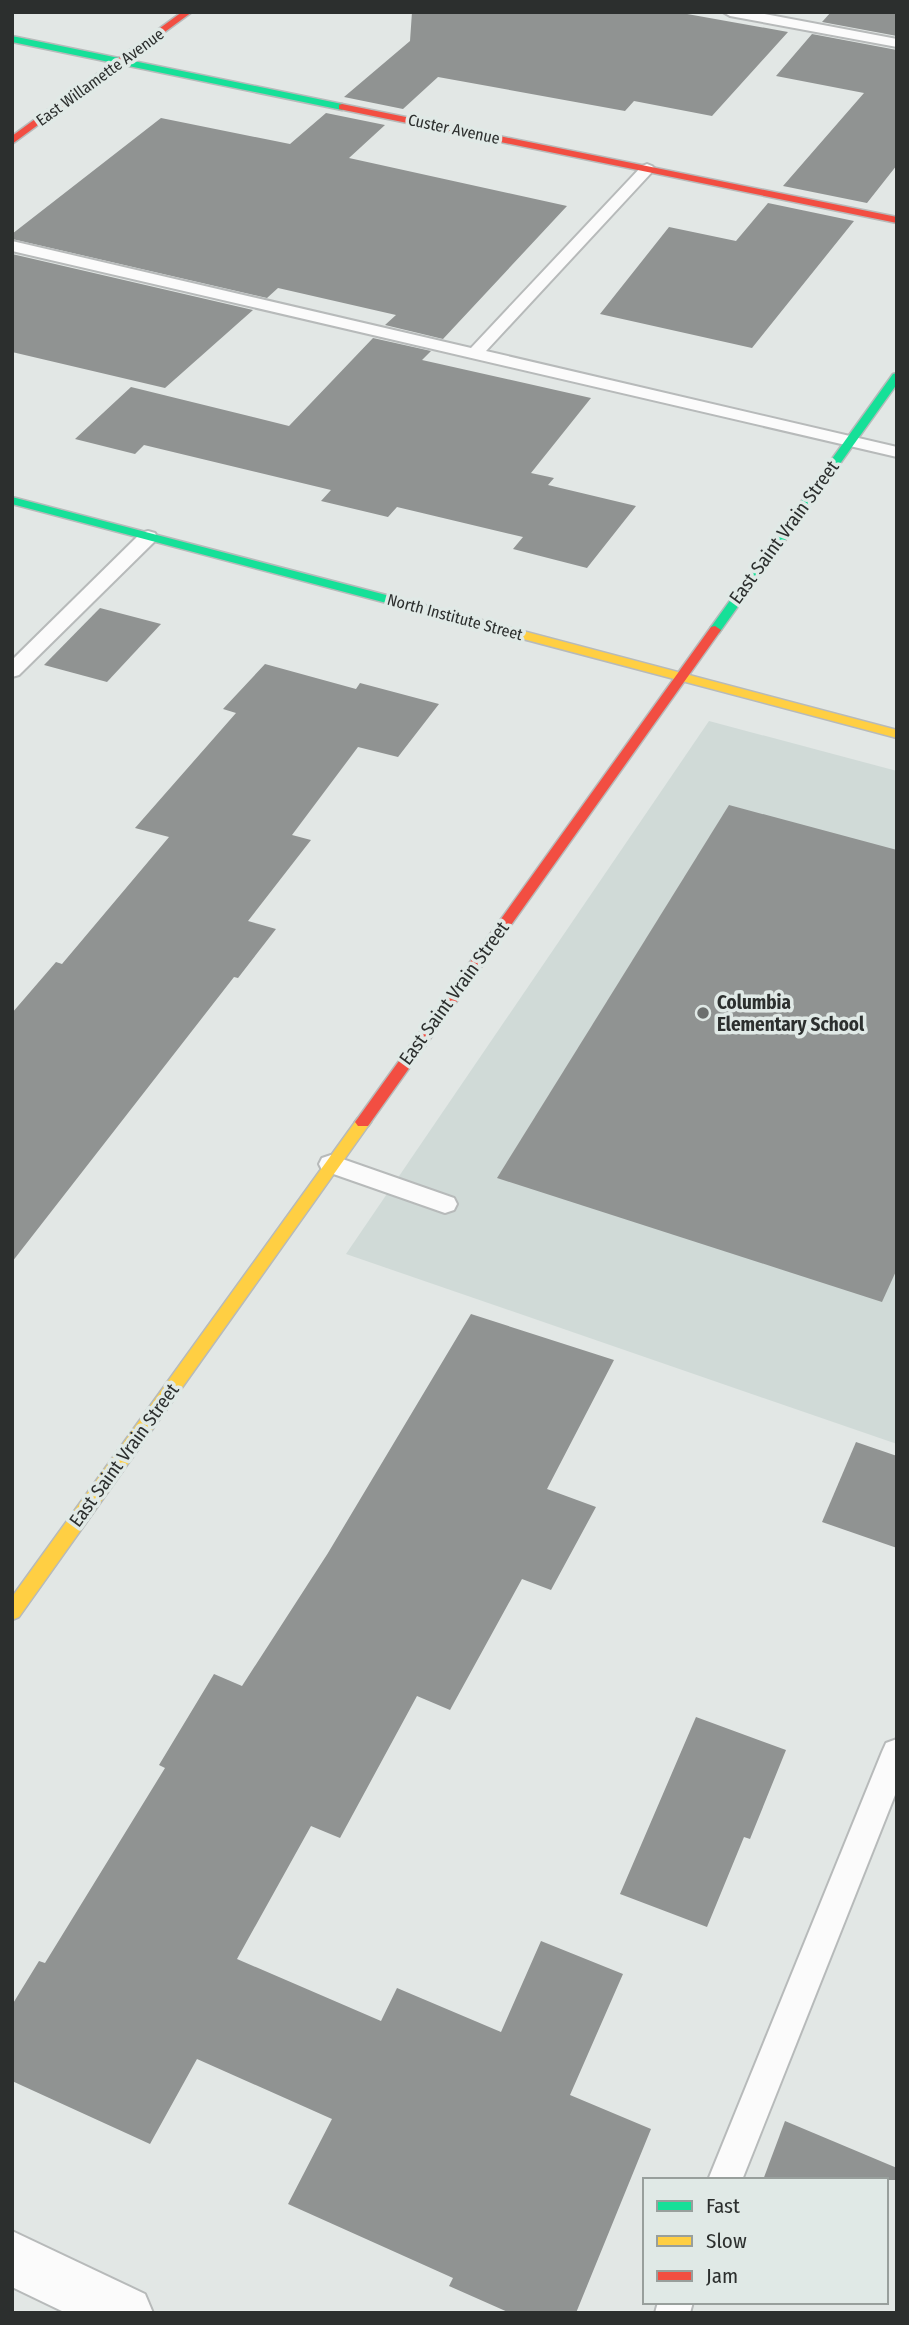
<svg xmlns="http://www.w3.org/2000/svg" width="909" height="2325" font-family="'Fira Sans Condensed',sans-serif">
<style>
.built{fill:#d0dad7}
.building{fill:#909392}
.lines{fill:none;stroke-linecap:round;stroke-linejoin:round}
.lane-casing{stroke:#b7baba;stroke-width:4}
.street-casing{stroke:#b7baba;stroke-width:4}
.fast-casing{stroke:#b7baba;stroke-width:3}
.slow-casing{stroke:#b7baba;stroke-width:3}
.jam-casing{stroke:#b7baba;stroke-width:3}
.lane{fill:#fbfbfb;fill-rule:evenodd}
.street{fill:#fbfbfb;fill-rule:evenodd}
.fast{fill:#16e098;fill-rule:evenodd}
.slow{fill:#ffcf43;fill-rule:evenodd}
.jam{fill:#f24e42;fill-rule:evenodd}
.poi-dot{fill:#6c6f6e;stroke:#e0e9e6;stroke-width:2.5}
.labels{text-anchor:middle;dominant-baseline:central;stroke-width:7;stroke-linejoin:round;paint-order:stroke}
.far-street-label{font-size:16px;fill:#2c2f2e;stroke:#e0e9e6}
.street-label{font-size:19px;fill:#2c2f2e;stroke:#e0e9e6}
.poi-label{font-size:19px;font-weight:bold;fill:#2c2f2e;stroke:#e0e9e6;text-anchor:start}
</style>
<rect width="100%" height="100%" fill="#e2e7e5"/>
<path class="built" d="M 709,721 L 897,771 L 897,1444 L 346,1254 Z"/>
<g class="building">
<path d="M 412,12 L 676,12 L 788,32 L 712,116 L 634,101 L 625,111 L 438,77 L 403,109 L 344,97 L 410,41 Z"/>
<path d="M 831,12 L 897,12 L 897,36 L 822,22 Z"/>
<path d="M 812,34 L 897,50 L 897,165 L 867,203 L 783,186 L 864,93 L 776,76 Z"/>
<path d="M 326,113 L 385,125 L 349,158 L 567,206 L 443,339 L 385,325 L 396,315 L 278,288 L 267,298 L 12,239 L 12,234 L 161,118 L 290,144 Z"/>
<path d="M 768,203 L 854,221 L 752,348 L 600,314 L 669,227 L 736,241 Z"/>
<path d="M 12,254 L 253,310 L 165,388 L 12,352 Z"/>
<path d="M 373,338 L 431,351 L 422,360 L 591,398 L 531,473 L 554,478 L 548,485 L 636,506 L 587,568 L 513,549 L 523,537 L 397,507 L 388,517 L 321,501 L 331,490 L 144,445 L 135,454 L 75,439 L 131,387 L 289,426 Z"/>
<path d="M 100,608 L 161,624 L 107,682 L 44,665 Z"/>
<path d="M 265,664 L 356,689 L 360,683 L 439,704 L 398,757 L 358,747 L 292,835 L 311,840 L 248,921 L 276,929 L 238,978 L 234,977 L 12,1262 L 12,1013 L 56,962 L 62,964 L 169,837 L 135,828 L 236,713 L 223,709 Z"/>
<path d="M 729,805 L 897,850 L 897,1269 L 882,1302 L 497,1178 Z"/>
<path d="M 471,1314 L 614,1360 L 547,1489 L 596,1507 L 551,1590 L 522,1579 L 450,1710 L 417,1696 L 340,1838 L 311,1826 L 237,1959 L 381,2021 L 397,1988 L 501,2032 L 541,1941 L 623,1974 L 570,2095 L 651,2129 L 576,2313 L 510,2313 L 449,2286 L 453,2278 L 288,2204 L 332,2119 L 197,2059 L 150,2144 L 12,2081 L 12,2005 L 39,1961 L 45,1963 L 165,1768 L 159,1765 L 214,1674 L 242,1686 L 328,1553 Z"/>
<path d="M 856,1442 L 897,1456 L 897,1548 L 822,1522 Z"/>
<path d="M 696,1717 L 786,1750 L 750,1839 L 744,1837 L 707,1927 L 620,1894 Z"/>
<path d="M 785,2121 L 897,2168 L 897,2180 L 763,2180 Z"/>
</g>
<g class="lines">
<g class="lane-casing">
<g id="lane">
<path d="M 723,12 L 754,12 L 897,39 L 897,47 L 730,16 Z"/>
<path d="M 647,164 L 652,166 L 655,169 L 652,172 L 486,351 L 897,447 L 897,457 L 12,251 L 12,241 L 471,348 L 642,166 Z"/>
<path d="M 148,531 L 155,533 L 157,537 L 155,541 L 19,675 L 12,677 L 12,660 L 141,533 Z"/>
<path d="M 331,1155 L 454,1198 L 457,1204 L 454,1210 L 445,1213 L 322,1170 L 319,1164 L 322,1158 Z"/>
<path d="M 897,1739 L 897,1790 L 742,2180 L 708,2180 L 882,1752 L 886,1743 Z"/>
<path d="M 658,2302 L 693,2302 L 690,2313 L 655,2313 Z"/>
</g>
</g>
<g class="street-casing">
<path id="street" d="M 12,2231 L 145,2294 L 153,2313 L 66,2313 L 12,2287 Z"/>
</g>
<g class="fast-casing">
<g id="fast">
<path d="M 12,36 L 342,104 L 347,107 L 342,110 L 12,42 Z"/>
<path d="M 897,373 L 897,384 L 719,633 L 711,633 L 711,627 L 893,374 Z"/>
<path d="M 12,497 L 474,618 L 476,621 L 470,625 L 466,624 L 12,504 Z"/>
</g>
</g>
<g class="slow-casing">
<g id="slow">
<path d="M 470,617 L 897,730 L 897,738 L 466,624 L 464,621 Z"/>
<path d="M 363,1117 L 368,1118 L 371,1122 L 368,1126 L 19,1617 L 12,1620 L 12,1597 L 358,1118 Z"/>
</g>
</g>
<g class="jam-casing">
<g id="jam">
<path d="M 182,12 L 192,12 L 12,144 L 12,136 Z"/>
<path d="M 342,104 L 897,217 L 897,223 L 339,109 L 339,105 Z"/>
<path d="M 715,626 L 721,630 L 368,1126 L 358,1126 L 355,1122 L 358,1118 L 711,627 Z"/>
</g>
</g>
<use href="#lane" class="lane"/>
<use href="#street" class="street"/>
<use href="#fast" class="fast"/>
<use href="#slow" class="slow"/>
<use href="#jam" class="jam"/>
</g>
<circle class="poi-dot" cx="703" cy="1013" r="7"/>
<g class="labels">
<g class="far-street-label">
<text transform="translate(100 77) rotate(-36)">East Willamette Avenue</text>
<text transform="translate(454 129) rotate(12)">Custer Avenue</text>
<text transform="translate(455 617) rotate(15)">North Institute Street</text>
</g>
<g class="street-label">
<text transform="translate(784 532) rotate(-54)">East Saint Vrain Street</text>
<text transform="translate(454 993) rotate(-54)">East Saint Vrain Street</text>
<text transform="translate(124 1455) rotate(-54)">East Saint Vrain Street</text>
</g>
<g class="poi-label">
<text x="717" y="1002">Columbia<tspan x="717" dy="22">Elementary School</tspan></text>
</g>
</g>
<rect width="909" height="2325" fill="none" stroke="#2c2f2e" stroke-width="28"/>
<rect x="643" y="2178" width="245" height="126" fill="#e0e9e6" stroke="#989f9c" stroke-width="2"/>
<rect x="657" y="2201" width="35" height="10" fill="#16e098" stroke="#989f9c" stroke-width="2"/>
<text x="706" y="2213" font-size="21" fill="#2c2f2e">Fast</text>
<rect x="657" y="2236" width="35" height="10" fill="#ffcf43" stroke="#989f9c" stroke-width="2"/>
<text x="706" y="2248" font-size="21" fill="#2c2f2e">Slow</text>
<rect x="657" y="2271" width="35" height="10" fill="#f24e42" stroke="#989f9c" stroke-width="2"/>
<text x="706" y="2283" font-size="21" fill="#2c2f2e">Jam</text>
</svg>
